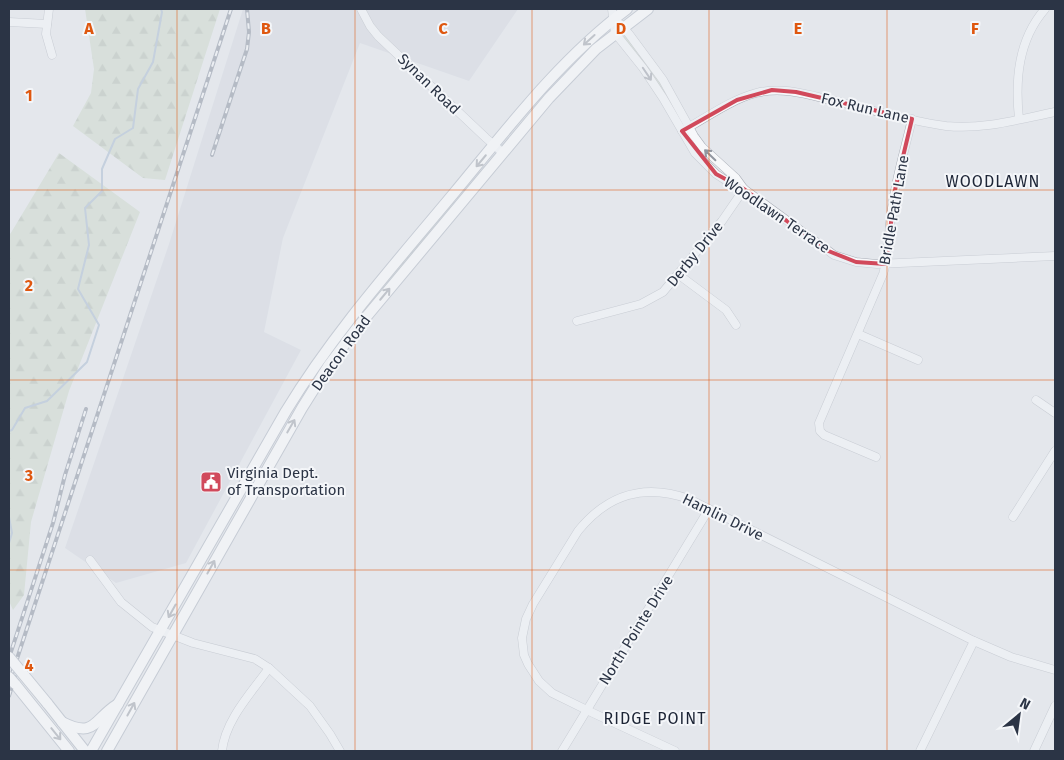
<svg xmlns="http://www.w3.org/2000/svg" width="1064" height="760" font-family="'Fira Sans',sans-serif">
<style>
.built{fill:#d2d6de}
.grass{fill:url(#grass-dots)}
.forest{fill:url(#forest-firs)}
.lines{fill:none;stroke-linecap:round;stroke-linejoin:round}
.stream{stroke:#9fb4cc;stroke-width:2}
.minor-casing{stroke:#a9aeb7;stroke-width:9}
.major-casing{stroke:#a3abb8;stroke-width:12}
.minor{stroke:#f7f8fa;stroke-width:8}
.major{stroke:#fff;stroke-width:10}
.rail-casing{stroke:#7d8696;stroke-width:4}
.rail{stroke:#f4f6f9;stroke-width:2;stroke-dasharray:5.5;stroke-linecap:butt}
.major-bridge-casing{stroke:#a3abb8;stroke-width:12;stroke-linecap:butt}
.major-bridge{stroke:#fff;stroke-width:10}
.oneway{stroke:#959aa2}
.oneway2{stroke:#9196a0}
.marked{fill:none;stroke:#d1495b;stroke-width:4;stroke-linejoin:round}
.grid{fill:none;stroke:#df570f;stroke-width:1;stroke-opacity:0.55}
.labels{text-anchor:middle;dominant-baseline:central;stroke-width:4;stroke-linejoin:round;paint-order:stroke}
.street-label{font-size:15px;fill:#2b3445;stroke:#f4f6f9}
.poi-label{font-size:15px;fill:#2b3445;stroke:#f4f6f9;text-anchor:start}
.neighbourhood-label{font-size:16px;letter-spacing:1px;fill:#1d2536;stroke:#f4f6f9}
.grid-label{font-size:16px;text-anchor:middle;font-weight:bold;fill:#df570f;stroke:#f4f6f9;stroke-width:4;stroke-linejoin:round;paint-order:stroke}
</style>
<defs>
<pattern id="grass-dots" width="8" height="8" patternUnits="userSpaceOnUse" patternTransform="scale(1.25)"><rect width="8" height="8" fill="#c9d6c5"/><path d="M2 2h.1M6 6h.1" fill="none" stroke="#adb8ab" stroke-width="1.8" stroke-linecap="round"/></pattern>
<pattern id="forest-firs" width="22" height="20" patternUnits="userSpaceOnUse" patternTransform="scale(1.25)"><rect width="22" height="20" fill="#c9d6c5"/><path d="M5 1l3.5 6h-7zM16 11l3.5 6h-7z" fill="#adb8ab"/></pattern>
</defs>
<rect width="100%" height="100%" fill="#e4e7ec"/>
<path class="built" d="M 243,9 L 518,9 L 469,81 L 360,43 L 283,238 L 264,332 L 301,350 L 186,563 L 116,583 L 65,548 L 169,244 Z"/>
<g class="grass">
<path d="M 624,36 L 626,36 L 657,76 L 678,114 L 676,114 L 623,39 Z"/>
<path d="M 473,177 L 437,225 L 349,329 L 378,290 Z"/>
</g>
<g class="forest">
<path d="M 85,9 L 220,9 L 165,180 L 143,178 L 73,126 L 91,93 L 94,69 Z"/>
<path d="M 59,153 L 140,212 L 69,391 L 31,522 L 24,595 L 13,610 L 9,601 L 9,236 Z"/>
</g>
<g class="lines">
<g class="stream">
<path d="M 9,431 L 12,430 L 25,408 L 47,401 L 87,362 L 99,325 L 78,289 L 89,245 L 85,208 L 102,191 L 102,169 L 115,139 L 133,128 L 138,89 L 153,62 L 162,12 L 161,9"/>
<path d="M 9,517 L 12,533 L 9,543"/>
<path d="M 9,554 L 9,564"/>
</g>
<g class="minor-casing">
<g id="minor">
<path d="M 49,9 L 46,34 L 52,55"/>
<path d="M 361,9 L 370,26 L 378,36 L 486,138 L 503,153"/>
<path d="M 612,9 L 615,33 L 643,68 L 663,98 L 695,153 L 716,174 L 730,183 L 744,189 L 834,255 L 856,262 L 877,264 L 1055,256"/>
<path d="M 9,22 L 47,24"/>
<path d="M 620,24 L 629,34 L 663,80 L 694,136 L 702,147 L 736,178 L 744,189"/>
<path d="M 1019,119 C 1015,80 1018,40 1045,9"/>
<path d="M 682,131 C 706,118 730,100 756,93 C 783,86 809,95 835,101 C 872,110 909,121 946,126 C 983,130 1020,119 1055,112"/>
<path d="M 679,275 L 726,310 L 736,325"/>
<path d="M 577,321 L 641,304 L 663,292 L 722,221 L 744,189"/>
<path d="M 858,334 L 918,360"/>
<path d="M 1036,400 L 1055,413"/>
<path d="M 876,457 L 824,435 L 820,431 L 819,423 L 883,274 C 890,252 888,230 892,208 C 896,178 905,149 912,119"/>
<path d="M 1013,517 L 1055,451"/>
<path d="M 90,560 L 121,602 L 152,627 L 193,643 L 255,659 L 269,668 L 310,706 L 330,734 L 340,751"/>
<path d="M 222,751 C 225,720 252,692 269,668"/>
<path d="M 562,751 L 709,509"/>
<path d="M 675,751 L 593,713 L 552,693 L 539,681 L 528,664 L 524,655 L 522,638 L 526,619 L 533,604 L 578,531 C 608,494 644,483 689,499 L 974,641 L 1011,657 L 1055,670"/>
<path d="M 920,751 L 974,641"/>
<path d="M 1034,751 L 1055,706"/>
</g>
</g>
<g class="major-casing">
<g id="major">
<path d="M 15,684 L 69,751"/>
<path d="M 47,703 L 85,751"/>
<path d="M 62,722 C 96,739 93,719 118,704"/>
<path d="M 91,751 L 286,411 C 334,332 395,264 454,193 C 508,128 559,60 627,9"/>
<path d="M 107,751 L 302,408 L 329,365 L 357,328 L 549,98 L 596,49 L 648,9"/>
</g>
</g>
<use href="#minor" class="minor"/>
<use href="#major" class="major"/>
<g class="rail-casing">
<g id="rail">
<path d="M 212,155 L 247,49 L 249,32 L 247,9"/>
<path d="M 9,658 L 53,523 L 65,475 L 86,409"/>
<path d="M 9,683 L 231,9"/>
<path d="M 9,696 L 15,677"/>
</g>
</g>
<use href="#rail" class="rail"/>
<g class="major-bridge-casing">
<g id="major-bridge">
<path d="M 9,657 L 47,703"/>
<path d="M 9,677 L 15,684"/>
</g>
</g>
<use href="#major-bridge" class="major-bridge"/>
</g>
<defs><path id="oneway-shaft" d="M-6 0H5M1.5-3L5.5 0L1.5 3" fill="none" stroke-width="1.6" stroke-linecap="round" stroke-linejoin="round" transform="scale(1.25)"/></defs>
<g class="oneway">
<use href="#oneway-shaft" transform="translate(589 40) rotate(138)"/>
<use href="#oneway-shaft" transform="translate(481 161) rotate(130)"/>
<use href="#oneway-shaft" transform="translate(385 294) rotate(-50)"/>
<use href="#oneway-shaft" transform="translate(291 426) rotate(-60)"/>
<use href="#oneway-shaft" transform="translate(211 567) rotate(-61)"/>
<use href="#oneway-shaft" transform="translate(172 611) rotate(119)"/>
<use href="#oneway-shaft" transform="translate(131 709) rotate(-61)"/>
<use href="#oneway-shaft" transform="translate(56 734) rotate(51)"/>
</g>
<g class="oneway2">
<use href="#oneway-shaft" transform="translate(647 74) rotate(56)"/>
<use href="#oneway-shaft" transform="translate(710 155) rotate(-136)"/>
</g>
<path d="M0 0H1064V760H0ZM 772,90 L 796,92 L 912,119 L 895,190 L 886,264 L 856,262 L 826,250 L 744,189 L 716,174 L 682,131 L 737,100 Z" fill="#e4e7ec" fill-opacity=".55" fill-rule="evenodd"/>
<path class="marked" d="M 772,90 L 796,92 L 912,119 L 895,190 L 886,264 L 856,262 L 826,250 L 744,189 L 716,174 L 682,131 L 737,100 Z"/>
<path class="grid" d="M 177,9 L 177,751M 355,9 L 355,751M 532,9 L 532,751M 709,9 L 709,751M 887,9 L 887,751M 9,190 L 1055,190M 9,380 L 1055,380M 9,570 L 1055,570"/>
<defs>
<g id="civic-square" transform="scale(1.125)"><rect x="-9" y="-9" width="18" height="18" rx="4" fill="#d1495b" stroke="#f4f6f9"/><path d="M-.6-6.5H3V-4.5H.6V-3L4-1V1h2V6H-6V1h2V-1L-.6-3ZM-1.2 2.5V6h2.4V2.5Z" fill="#fff"/></g>
</defs>
<g fill-rule="evenodd">
<use href="#civic-square" x="211" y="482"/>
</g>
<g class="labels">
<g class="street-label">
<text transform="translate(429 84) rotate(44)">Synan Road</text>
<text transform="translate(865 108) rotate(13)">Fox Run Lane</text>
<text transform="translate(894 210) rotate(-80)">Bridle Path Lane</text>
<text transform="translate(777 215) rotate(34)">Woodlawn Terrace</text>
<text transform="translate(695 254) rotate(-51)">Derby Drive</text>
<text transform="translate(341 353) rotate(-54)">Deacon Road</text>
<text transform="translate(723 517) rotate(26)">Hamlin Drive</text>
<text transform="translate(636 630) rotate(-58)">North Pointe Drive</text>
</g>
<g class="poi-label">
<text x="227" y="473">Virginia Dept.<tspan x="227" dy="17">of Transportation</tspan></text>
</g>
<g class="neighbourhood-label">
<text x="993" y="181">WOODLAWN</text>
<text x="655" y="718">RIDGE POINT</text>
</g>
</g>
<g class="grid-label">
<text x="89" y="34">A</text>
<text x="266" y="34">B</text>
<text x="443" y="34">C</text>
<text x="621" y="34">D</text>
<text x="798" y="34">E</text>
<text x="975" y="34">F</text>
<text x="29" y="101">1</text>
<text x="29" y="291">2</text>
<text x="29" y="481">3</text>
<text x="29" y="671">4</text>
</g>
<rect width="1064" height="760" fill="none" stroke="#2b3445" stroke-width="20"/>
<g transform="translate(1019 715) rotate(29)" stroke="#f4f6f9" stroke-width="4" paint-order="stroke">
<path d="M0-4L9 19L0 12L-9 19Z" fill="#2b3445"/>
<text y="-8" font-size="14" font-weight="bold" text-anchor="middle" fill="#2b3445">N</text>
</g>
</svg>
